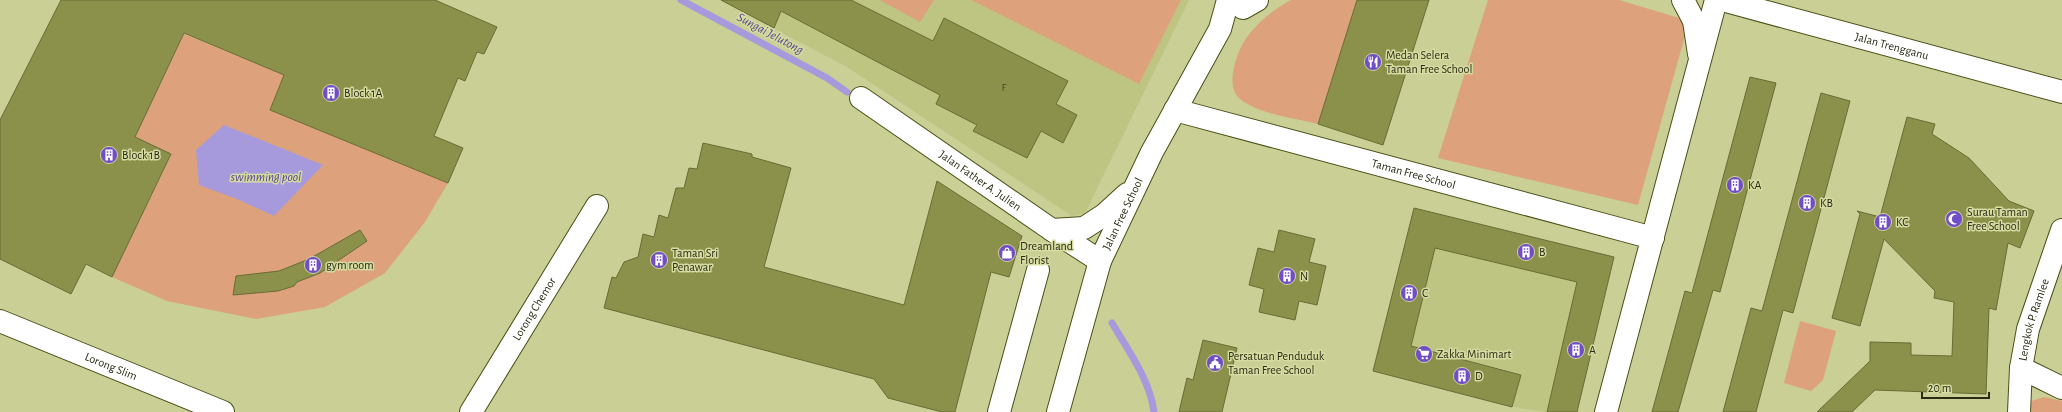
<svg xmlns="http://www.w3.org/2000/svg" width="2062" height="412" font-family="'Alegreya Sans',sans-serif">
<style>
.built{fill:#bec482}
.green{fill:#dda17b}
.water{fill:#a79adc}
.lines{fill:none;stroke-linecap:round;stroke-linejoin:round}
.stream{stroke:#a79adc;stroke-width:7}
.building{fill:#8b914a;stroke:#686c35}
.minor-casing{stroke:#4b4f17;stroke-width:24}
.tertiary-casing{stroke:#4b4f17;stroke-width:24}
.secondary-casing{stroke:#4b4f17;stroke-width:24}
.minor{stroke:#fff;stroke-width:22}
.tertiary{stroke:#fff;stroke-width:22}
.secondary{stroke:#fff;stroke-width:22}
.labels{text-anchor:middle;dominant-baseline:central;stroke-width:3;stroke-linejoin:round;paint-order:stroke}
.number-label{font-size:10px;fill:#424422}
.street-label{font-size:12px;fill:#292b14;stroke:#d6dca1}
.poi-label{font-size:12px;fill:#292b14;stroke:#d6dca1;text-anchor:start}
.water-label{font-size:13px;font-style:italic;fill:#584392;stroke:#d6dca1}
</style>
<rect width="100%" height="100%" fill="#c9cf95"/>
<g class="built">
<path d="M 720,0 L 1189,0 L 1085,213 L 1072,216 L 847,67 Z"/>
<path d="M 1435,247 L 1577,282 L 1547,412 L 1513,407 L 1521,374 L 1411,346 Z"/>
</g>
<g class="green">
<path d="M 880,0 L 934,0 L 920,22 Z"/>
<path d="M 971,0 L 1181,0 L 1139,84 Z"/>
<path d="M 1291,0 L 1357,0 L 1318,124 C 1295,118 1258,114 1240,99 C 1224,86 1237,51 1247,37 C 1258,21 1275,9 1291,0 Z"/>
<path d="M 1488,0 L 1619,0 L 1689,21 L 1638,205 L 1438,158 Z"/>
<path d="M 184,34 L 284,75 L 270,110 L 448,183 L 425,222 L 385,273 L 325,307 L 256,319 L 167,301 L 112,277 L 171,155 L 135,137 Z"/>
<path d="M 1800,321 L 1836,331 L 1823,380 L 1811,391 L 1784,383 Z"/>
<path d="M 2044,397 L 2062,401 L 2062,412 L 2028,412 L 2028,402 Z"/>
</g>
<path class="water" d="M 224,125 L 323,165 L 274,216 L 237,199 L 199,185 L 196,150 Z"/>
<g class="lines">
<g class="stream">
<path d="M 681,0 L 827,78 L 847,92"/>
<path d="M 1112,323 C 1128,350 1150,380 1154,412"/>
</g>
</g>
<g class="building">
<path d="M 61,0 L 435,0 L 497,27 L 484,54 L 477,52 L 465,81 L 458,78 L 434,136 L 463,148 L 448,183 L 270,110 L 284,75 L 184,33 L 135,137 L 171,154 L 112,277 L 86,264 L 71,294 L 0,259 L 0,120 Z"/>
<path d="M 721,0 L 851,0 L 933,41 L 944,18 L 1068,81 L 1056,104 L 1077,115 L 1063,143 L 1041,131 L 1027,158 L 973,131 L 977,125 L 936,104 L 940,95 L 781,11 L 774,28 Z"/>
<path d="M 1357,0 L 1429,0 L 1383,145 L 1318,124 Z"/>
<path d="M 1750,77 L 1776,83 L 1720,292 L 1713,290 L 1678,412 L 1652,412 L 1685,291 L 1692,293 Z"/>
<path d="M 1821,93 L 1850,101 L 1793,313 L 1783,310 L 1756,412 L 1723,412 L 1751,308 L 1762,311 Z"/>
<path d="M 1907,117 L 1935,124 L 1932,134 L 1969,158 L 2009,201 L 2034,211 L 2020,248 L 2008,243 L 1996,310 L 1989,308 L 1986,394 L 1875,390 L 1852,412 L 1817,412 L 1870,361 L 1870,342 L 1911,343 L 1911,355 L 1952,356 L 1954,302 L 1934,298 L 1935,291 L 1884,239 L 1860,326 L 1832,318 L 1860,214 L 1857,211 L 1880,217 Z"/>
<path d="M 703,143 L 752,154 L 752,157 L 791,168 L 764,267 L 904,305 L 937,181 L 1022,236 L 1009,277 L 991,272 L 955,412 L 942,412 L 888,398 L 874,379 L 604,308 L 612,277 L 616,278 L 624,262 L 638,257 L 643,234 L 654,237 L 659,215 L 668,218 L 676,188 L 684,188 L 689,168 L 697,169 Z"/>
<path d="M 1414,208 L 1614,257 L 1577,412 L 1547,412 L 1577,282 L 1435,248 L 1411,346 L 1521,375 L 1512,407 L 1373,371 Z"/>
<path d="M 360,230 L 367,241 L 320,273 L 297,282 L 294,286 L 278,291 L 233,295 L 236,276 L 279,271 L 309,259 Z"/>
<path d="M 1279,230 L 1315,239 L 1309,262 L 1326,266 L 1317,305 L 1299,301 L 1295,320 L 1259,312 L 1264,289 L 1249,285 L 1258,248 L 1274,252 Z"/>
<path d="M 1203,340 L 1237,348 L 1222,412 L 1179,412 L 1187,378 L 1193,380 Z"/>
</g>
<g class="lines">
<g class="minor-casing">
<g id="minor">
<path d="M 1683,0 L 1694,21 L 1699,54"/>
<path id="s1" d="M 861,98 L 1052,230 L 1100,261"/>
<path id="s2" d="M 1175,110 L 1653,238"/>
<path id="s3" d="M 0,321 L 223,412"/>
<path d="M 2021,368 L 2062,388"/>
<path id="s4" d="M 471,412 L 597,206"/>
<path d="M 999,412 L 1038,270"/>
<path d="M 1606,412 L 1716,0"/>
<path id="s5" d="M 2019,412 L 2021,368 L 2028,329 L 2062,230"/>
</g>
</g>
<g class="tertiary-casing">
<g id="tertiary">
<path d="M 1052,230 L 1084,228 L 1104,215 L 1127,194"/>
<path id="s6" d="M 1058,412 L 1100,261 L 1152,152 L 1220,29 L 1228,0"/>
</g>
</g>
<g class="secondary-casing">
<g id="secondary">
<path id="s7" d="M 1722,0 L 2062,92"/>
<path d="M 1243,8 L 1257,0"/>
</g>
</g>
<use href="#minor" class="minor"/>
<use href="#tertiary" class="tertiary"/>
<use href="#secondary" class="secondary"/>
</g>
<defs>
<g id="restaurant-disc" transform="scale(0.9)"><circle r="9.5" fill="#714dc6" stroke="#d6dca1"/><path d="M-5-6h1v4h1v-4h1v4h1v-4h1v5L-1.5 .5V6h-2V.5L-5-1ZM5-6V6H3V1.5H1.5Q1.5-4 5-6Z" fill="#fff"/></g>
<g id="building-disc" transform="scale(0.9)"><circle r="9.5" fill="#714dc6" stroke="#d6dca1"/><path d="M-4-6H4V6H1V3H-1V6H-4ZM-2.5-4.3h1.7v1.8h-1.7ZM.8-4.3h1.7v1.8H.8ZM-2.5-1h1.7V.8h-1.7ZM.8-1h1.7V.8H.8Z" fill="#fff"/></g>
<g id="mosque-disc" transform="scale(0.9)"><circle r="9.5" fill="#714dc6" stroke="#d6dca1"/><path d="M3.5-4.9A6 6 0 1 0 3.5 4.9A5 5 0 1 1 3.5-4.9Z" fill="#fff"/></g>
<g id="shop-disc" transform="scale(0.9)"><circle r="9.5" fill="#714dc6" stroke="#d6dca1"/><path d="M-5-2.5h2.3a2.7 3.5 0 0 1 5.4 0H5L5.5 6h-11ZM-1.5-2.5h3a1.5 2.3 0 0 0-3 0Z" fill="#fff"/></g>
<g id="supermarket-disc" transform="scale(0.9)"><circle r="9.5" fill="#714dc6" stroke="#d6dca1"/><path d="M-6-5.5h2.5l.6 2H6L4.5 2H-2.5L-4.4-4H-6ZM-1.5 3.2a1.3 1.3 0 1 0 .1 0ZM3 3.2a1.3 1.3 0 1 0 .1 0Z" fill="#fff"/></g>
<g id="civic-disc" transform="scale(0.9)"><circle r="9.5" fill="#714dc6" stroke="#d6dca1"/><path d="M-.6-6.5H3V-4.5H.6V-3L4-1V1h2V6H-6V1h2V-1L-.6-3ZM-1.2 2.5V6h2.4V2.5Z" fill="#fff"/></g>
</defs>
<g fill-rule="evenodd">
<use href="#restaurant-disc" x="1373" y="62"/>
<use href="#building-disc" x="331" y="93"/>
<use href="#building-disc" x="109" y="155"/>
<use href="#building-disc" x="1735" y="185"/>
<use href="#building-disc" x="1807" y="203"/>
<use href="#mosque-disc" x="1954" y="219"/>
<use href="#building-disc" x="1883" y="222"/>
<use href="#building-disc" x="1526" y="252"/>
<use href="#shop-disc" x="1007" y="253"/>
<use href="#building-disc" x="659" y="260"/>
<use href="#building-disc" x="313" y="265"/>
<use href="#building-disc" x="1287" y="276"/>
<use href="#building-disc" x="1409" y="293"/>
<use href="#building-disc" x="1576" y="350"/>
<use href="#supermarket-disc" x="1424" y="354"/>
<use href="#civic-disc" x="1215" y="363"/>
<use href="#building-disc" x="1462" y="376"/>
</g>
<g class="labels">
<g class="number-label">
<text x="1004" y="88">F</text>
</g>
<g class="street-label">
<text stroke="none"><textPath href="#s7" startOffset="176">Jalan Trengganu</textPath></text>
<text stroke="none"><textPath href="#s2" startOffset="247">Taman Free School</textPath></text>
<text stroke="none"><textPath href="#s1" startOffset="145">Jalan Father A. Julien</textPath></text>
<text stroke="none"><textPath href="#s6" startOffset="209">Jalan Free School</textPath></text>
<text stroke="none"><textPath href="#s4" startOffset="121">Lorong Chemor</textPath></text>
<text stroke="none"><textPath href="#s5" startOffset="94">Lengkok P. Ramlee</textPath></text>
<text stroke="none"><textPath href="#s3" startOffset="120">Lorong Slim</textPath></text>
</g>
<g class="poi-label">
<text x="1386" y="55">Medan Selera<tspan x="1386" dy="14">Taman Free School</tspan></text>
<text x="344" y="93">Block 1A</text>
<text x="122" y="155">Block 1B</text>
<text x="1748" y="185">KA</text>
<text x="1820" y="203">KB</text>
<text x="1967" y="212">Surau Taman<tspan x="1967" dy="14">Free School</tspan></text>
<text x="1896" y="222">KC</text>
<text x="1020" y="246">Dreamland<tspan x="1020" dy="14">Florist</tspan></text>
<text x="1539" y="252">B</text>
<text x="672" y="253">Taman Sri<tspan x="672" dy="14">Penawar</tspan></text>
<text x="326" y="265">gym room</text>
<text x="1300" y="276">N</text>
<text x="1422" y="293">C</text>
<text x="1589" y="350">A</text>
<text x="1437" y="354">Zakka Minimart</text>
<text x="1228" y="356">Persatuan Penduduk<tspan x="1228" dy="14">Taman Free School</tspan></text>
<text x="1475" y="376">D</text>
</g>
<g class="water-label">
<text transform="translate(770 34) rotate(28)">Sungai Jelutong</text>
<text x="266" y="177">swimming pool</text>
</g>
</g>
<path d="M1922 392v6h67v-6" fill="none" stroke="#292b14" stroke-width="2"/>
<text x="1928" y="392" font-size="12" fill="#292b14" stroke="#d6dca1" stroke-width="3" paint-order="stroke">20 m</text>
</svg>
